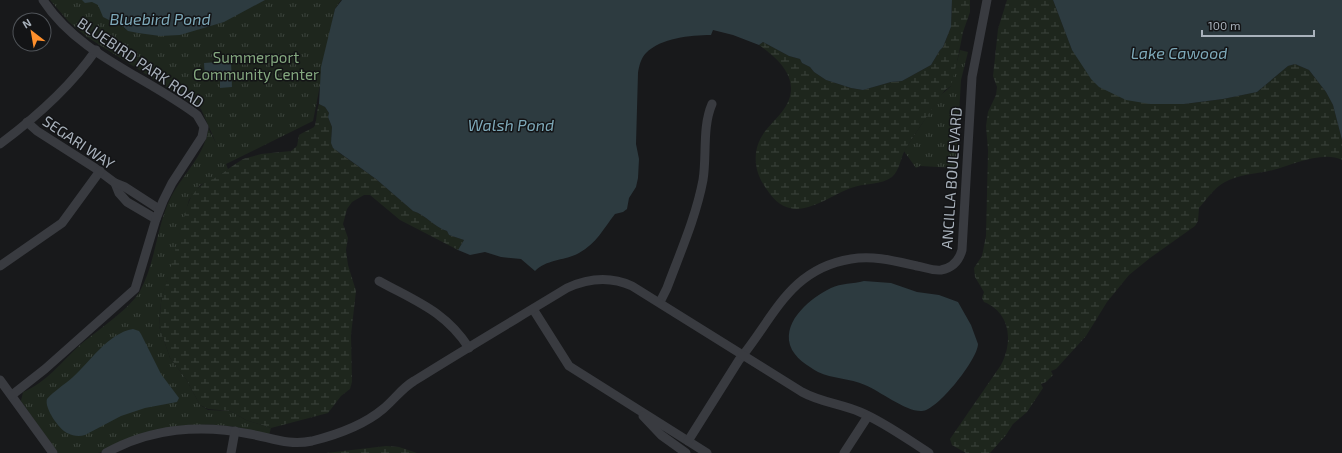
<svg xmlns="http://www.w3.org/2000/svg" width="1342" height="453" font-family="'Exo 2',sans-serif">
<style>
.wetland{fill:url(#wetland-marsh)}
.park{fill:url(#park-tufts)}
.water{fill:#2d3b40}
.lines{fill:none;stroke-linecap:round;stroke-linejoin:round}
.minor{stroke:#393b40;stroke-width:9}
.labels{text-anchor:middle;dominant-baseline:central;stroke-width:3;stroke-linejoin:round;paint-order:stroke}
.park-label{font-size:15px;fill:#84a87f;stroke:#131416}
.street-label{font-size:15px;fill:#a9b2bc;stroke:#131416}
.water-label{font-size:16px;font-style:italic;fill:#7ea9b9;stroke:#131416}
</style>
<defs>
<pattern id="wetland-marsh" width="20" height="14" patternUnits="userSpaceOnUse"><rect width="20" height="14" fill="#1e261d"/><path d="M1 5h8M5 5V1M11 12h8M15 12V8" fill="none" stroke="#3c433c"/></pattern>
<pattern id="park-tufts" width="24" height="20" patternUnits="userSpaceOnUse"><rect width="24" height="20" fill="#1e261d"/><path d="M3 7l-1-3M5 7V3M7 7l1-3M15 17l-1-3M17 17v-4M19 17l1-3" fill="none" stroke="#3c433c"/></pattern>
</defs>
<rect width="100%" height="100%" fill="#18191b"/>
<g class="wetland">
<path d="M 952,0 L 970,0 L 970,12 L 963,32 L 953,82 L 951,86 L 945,90 C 932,110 917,130 905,150 C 900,159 900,170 892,177 C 882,185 863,183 851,188 C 824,198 794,226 770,194 C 763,185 757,175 756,164 C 752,126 789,120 791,90 C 792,70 773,55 759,45 L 763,42 L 789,56 L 800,59 L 802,63 L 810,67 L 814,72 L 826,80 L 851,88 L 863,90 L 891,82 L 902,81 L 931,65 L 940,50 L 943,47 L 951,27 Z"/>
<path d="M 1007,0 L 1053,0 L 1072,50 L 1150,104 L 1184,104 L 1223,99 L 1257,92 L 1288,66 L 1295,64 L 1309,70 L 1326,92 L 1333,105 L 1342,140 L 1342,160 C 1324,150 1291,165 1273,170 C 1258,174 1239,174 1225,182 C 1215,187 1206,200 1199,208 L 1198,221 L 1195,226 L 1150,258 L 1129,275 L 1107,302 L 1086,336 L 1056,369 L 1051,371 L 1053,375 L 1046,382 L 1041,384 L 1043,388 L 1027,412 L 1013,424 L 1006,435 L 990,453 L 966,453 L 952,445 L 950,439 L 1001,365 C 1013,342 1011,313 984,302 L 982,298 L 984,292 L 975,277 L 974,268 L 982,256 L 986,236 L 988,150 L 986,126 L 988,112 L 996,95 L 997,87 L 993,76 L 994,67 L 998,29 Z"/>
<path d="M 319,104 L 325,107 L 329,113 L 328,117 L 332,127 L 331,143 L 338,152 L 376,179 L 413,211 C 426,215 434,227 447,231 L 449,235 L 464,240 L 458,250 L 400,220 L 370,195 L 364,195 L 352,202 L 347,209 L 343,224 L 348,238 L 346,250 L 348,265 L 356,291 L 351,335 L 352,382 L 350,389 L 341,396 L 328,413 L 271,428 L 246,420 L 230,411 L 208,409 L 200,405 L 186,379 L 170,358 L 159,326 L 161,302 L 170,267 L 186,209 L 193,192 L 205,182 L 219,175 L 243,159 L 261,154 L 291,151 L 297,146 L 299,135 C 303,132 310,130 314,127 C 317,123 316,111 319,104 Z"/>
<path d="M 386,446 L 399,447 L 417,453 L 326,453 Z"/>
</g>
<g class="park">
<path d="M 50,0 L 341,0 L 335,9 L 313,121 L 226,164 L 228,169 L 219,176 L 200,185 L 189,200 L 161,302 L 159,326 L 170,358 L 186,379 L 200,405 L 208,410 L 230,411 L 246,420 L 271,428 L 269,435 C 217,419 179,423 128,439 C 118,442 108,451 98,453 C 85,453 70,453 58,453 L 21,401 L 23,392 C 46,383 61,362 79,346 C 96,331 129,310 140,291 C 156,262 156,227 171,197 C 183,174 206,154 208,128 L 216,143 L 201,109 L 87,37 L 69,22 Z"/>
<path d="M 960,50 L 968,52 L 961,80 L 956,168 L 920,166 L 916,168 L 904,151 L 941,95 L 951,86 Z"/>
</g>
<g class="water">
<path d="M 82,0 L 265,0 L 224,22 L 180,35 L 160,36 L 138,33 L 128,31 L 116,20 L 111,21 L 103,17 L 98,5 L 92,2 L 85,3 Z"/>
<path d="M 342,0 L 952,0 L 951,27 L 943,47 L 940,50 L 931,65 L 902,81 L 891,82 L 863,90 L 851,88 L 826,80 L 814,72 L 810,67 L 802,63 L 800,59 L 789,56 L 763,42 L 759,45 L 733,35 L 713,30 L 711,35 C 690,35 661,38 646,53 C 641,58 639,66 638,73 L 636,144 L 639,159 L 638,178 L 636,187 L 629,198 L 627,209 L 623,212 L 615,214 C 604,228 596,244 579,253 C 564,261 547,259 535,271 L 521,259 L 501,257 L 485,252 L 470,255 L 458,250 L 464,240 L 449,235 L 447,231 C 434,227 426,215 413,211 L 376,179 L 333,148 L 331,143 L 332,127 L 328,117 L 329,113 L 325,107 L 319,104 L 321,67 L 335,9 Z"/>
<path d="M 1053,0 L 1342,0 L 1342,140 L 1333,105 L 1326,92 L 1309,70 L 1295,64 L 1288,66 L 1257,92 L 1223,99 L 1184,104 L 1150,104 L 1126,100 L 1099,87 L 1091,79 L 1072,50 Z"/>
<path d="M 231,61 L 232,87 L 220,88 L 220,78 L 205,80 L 204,63 Z"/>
<path d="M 864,281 L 891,283 L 917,292 L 939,295 L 958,302 L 971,325 L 978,344 C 978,359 937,411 922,411 C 906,412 880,391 865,385 C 850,378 832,379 818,372 C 808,366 794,358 790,345 C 783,320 811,298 831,288 C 841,283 853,284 864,281 Z"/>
<path d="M 133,329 L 139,331 L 141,334 L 161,374 L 179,398 L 177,402 L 145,408 L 121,416 L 85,435 C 79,437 73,436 67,433 C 59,429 44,408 47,399 C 54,391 64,385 73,377 C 90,362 108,333 133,329 Z"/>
</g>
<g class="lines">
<g class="minor">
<path d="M 27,122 L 37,131 L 95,168 L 115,183 L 119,193 L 127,202 L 156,219"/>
<path d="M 0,144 C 35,118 71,86 96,50"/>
<path d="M 115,183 L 125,187 L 159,209"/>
<path d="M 0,266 L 62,223 L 100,171"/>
<path d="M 379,281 C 415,301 445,311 469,348"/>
<path d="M 660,302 L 667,288 C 680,253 696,217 703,180 C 707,156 702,127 712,104"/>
<path d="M 533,309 L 569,366 L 707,453"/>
<path d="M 0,380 L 53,453"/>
<path d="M 12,395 L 45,369 L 135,289 L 156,219 L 163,201 L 172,183 L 202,137 L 204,127 L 197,115 C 147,77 79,55 43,0"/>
<path d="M 643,416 L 661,435 L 686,453"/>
<path d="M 688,441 L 739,360 C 774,318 789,269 851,259 C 873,255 895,261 917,266 C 924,267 933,271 941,270 C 952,268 959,261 962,250 L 972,77 L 987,0"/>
<path d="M 106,453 C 150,428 201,424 250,434 C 272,438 289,446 312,441 C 336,435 364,425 383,409 C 394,400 402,388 414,381 C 465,349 516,319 567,288 C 589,278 610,276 632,286 L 802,392 C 820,402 841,404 860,412 C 884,422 907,439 929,453"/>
<path d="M 231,453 L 235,431"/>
<path d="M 844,453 L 868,416"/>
</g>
</g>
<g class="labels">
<g class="park-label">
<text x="256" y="57">Summerport<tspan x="256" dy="17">Community Center</tspan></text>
</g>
<g class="street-label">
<text transform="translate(141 62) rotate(34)">BLUEBIRD PARK ROAD</text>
<text transform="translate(79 142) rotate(34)">SEGARI WAY</text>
<text transform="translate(951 178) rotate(-86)">ANCILLA BOULEVARD</text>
</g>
<g class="water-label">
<text x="160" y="18">Bluebird Pond</text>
<text x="1179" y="52">Lake Cawood</text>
<text x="511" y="124">Walsh Pond</text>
</g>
</g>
<g transform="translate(32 32) rotate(329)"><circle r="19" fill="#131416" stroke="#4f5358"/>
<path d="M0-3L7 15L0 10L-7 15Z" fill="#ff902c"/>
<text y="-6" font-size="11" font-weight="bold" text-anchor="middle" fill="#a9b2bc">N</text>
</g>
<path d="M1202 30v6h112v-6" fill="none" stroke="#a9b2bc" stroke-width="2"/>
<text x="1208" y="30" font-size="12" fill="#a9b2bc" stroke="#131416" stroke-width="3" paint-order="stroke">100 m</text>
</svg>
